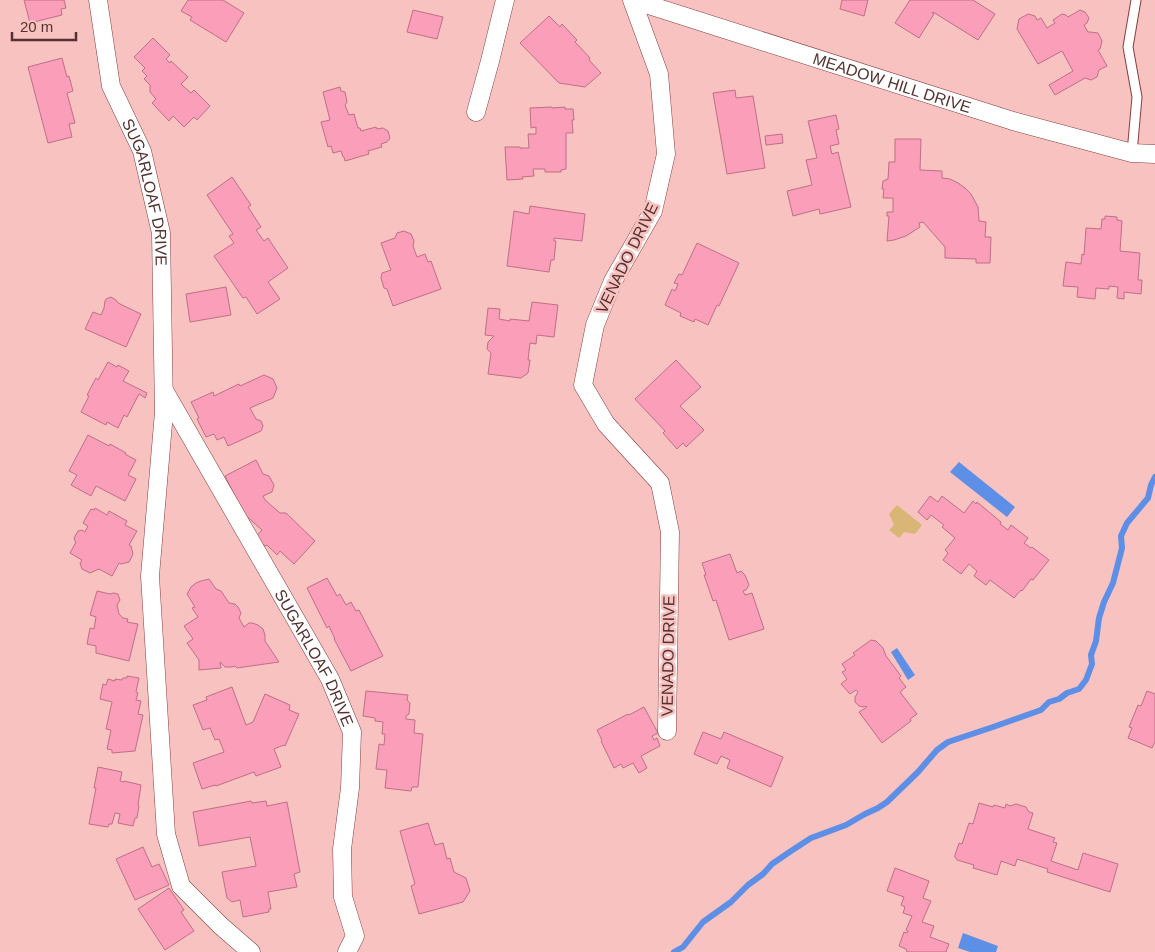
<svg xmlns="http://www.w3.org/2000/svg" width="1155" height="952" font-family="Helvetica,sans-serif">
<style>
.green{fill:#d9b576}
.water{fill:#5d8fe7}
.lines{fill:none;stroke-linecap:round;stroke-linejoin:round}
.stream{stroke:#5d8fe7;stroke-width:6}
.building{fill:#fa9eb9;stroke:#bf6f87}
.service-casing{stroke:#893d3e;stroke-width:11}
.minor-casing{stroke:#893d3e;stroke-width:19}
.service{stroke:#fff;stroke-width:9}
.minor{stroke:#fff;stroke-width:18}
.labels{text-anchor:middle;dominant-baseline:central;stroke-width:5;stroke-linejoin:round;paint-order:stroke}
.street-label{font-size:16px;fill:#553231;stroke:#f8c2c0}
</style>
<rect width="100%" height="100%" fill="#f8c2c0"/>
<path class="green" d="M 897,505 L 922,525 L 915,534 L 904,532 L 899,538 L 889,530 L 894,525 L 889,514 Z"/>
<g class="water">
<path d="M 959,462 L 1015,507 L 1007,517 L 950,472 Z"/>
<path d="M 897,648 L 915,675 L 908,680 L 891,652 Z"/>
<path d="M 963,933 L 998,946 L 996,952 L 970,952 L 958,948 Z"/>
</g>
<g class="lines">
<path class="stream" d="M 674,952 L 683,947 L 703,922 L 731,902 L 748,885 L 763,874 L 772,864 L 791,851 L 811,838 L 846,825 L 865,814 L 878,808 L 887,802 L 918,772 L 937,750 L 948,742 L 993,727 L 1041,710 L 1049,702 L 1059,699 L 1067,693 L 1079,689 L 1086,680 L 1092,664 L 1091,655 L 1096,641 L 1099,618 L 1104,602 L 1113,583 L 1122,548 L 1121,536 L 1127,523 L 1148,498 L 1151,485 L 1155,477"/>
</g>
<g class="building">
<path d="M 24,0 L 64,0 L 66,8 L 61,9 L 62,15 L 30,23 Z"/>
<path d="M 188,0 L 223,0 L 244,13 L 226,42 L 190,20 L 192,17 L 181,11 Z"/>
<path d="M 842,0 L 868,0 L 864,16 L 840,9 Z"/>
<path d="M 910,0 L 973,0 L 995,14 L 978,40 L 933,12 L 932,13 L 934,14 L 919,38 L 895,23 Z"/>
<path d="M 413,10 L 443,17 L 437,39 L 407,32 Z"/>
<path d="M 1080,10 L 1085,12 L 1089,18 L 1087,23 L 1084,25 L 1088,32 L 1090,32 L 1098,33 L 1102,41 L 1100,49 L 1098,50 L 1107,66 L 1099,70 L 1097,77 L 1091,80 L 1085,78 L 1055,95 L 1049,85 L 1073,71 L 1062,51 L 1038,64 L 1017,29 L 1019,19 L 1028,14 L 1035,16 L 1037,20 L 1041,18 L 1047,28 L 1055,23 L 1053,20 L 1062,14 L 1066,15 L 1068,17 Z"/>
<path d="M 549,16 L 560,27 L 562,24 L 577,40 L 575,42 L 590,58 L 589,60 L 601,73 L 585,87 L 559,83 L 520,43 Z"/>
<path d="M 153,38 L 170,55 L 166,59 L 170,63 L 171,61 L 188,77 L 181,84 L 191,93 L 194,90 L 210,106 L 197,120 L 194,117 L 184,127 L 173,116 L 169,121 L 152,103 L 156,99 L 150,92 L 150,85 L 144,79 L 147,76 L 142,71 L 145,68 L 134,57 Z"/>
<path d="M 62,58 L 67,77 L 69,76 L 73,91 L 67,93 L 75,123 L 69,124 L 72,137 L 48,143 L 28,67 Z"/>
<path d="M 340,87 L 341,91 L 345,92 L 347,102 L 345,105 L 349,115 L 354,114 L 358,128 L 360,128 L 361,131 L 376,127 L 377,129 L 383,128 L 388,131 L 390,138 L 387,142 L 381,144 L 382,147 L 368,151 L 369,154 L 345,161 L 344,157 L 343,157 L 341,151 L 333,153 L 331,146 L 328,147 L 321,122 L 330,120 L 323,92 Z"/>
<path d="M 735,90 L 736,98 L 753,96 L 765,168 L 727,174 L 713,93 Z"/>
<path d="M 552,107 L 552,108 L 565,107 L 565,109 L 573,109 L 574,120 L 572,120 L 573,133 L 566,133 L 566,169 L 561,170 L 561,172 L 545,172 L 545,169 L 533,169 L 534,176 L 522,177 L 523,179 L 507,180 L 505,147 L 520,147 L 520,148 L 529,148 L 528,134 L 536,134 L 536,127 L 531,128 L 530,108 Z"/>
<path d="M 836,115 L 839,129 L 836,130 L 839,144 L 830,146 L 832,154 L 838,152 L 851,207 L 820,214 L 819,209 L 793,216 L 787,191 L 812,185 L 806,160 L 817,158 L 808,121 Z"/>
<path d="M 782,134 L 783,143 L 766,145 L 765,136 Z"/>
<path d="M 895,139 L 921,139 L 920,170 L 942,171 L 942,178 L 950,179 L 958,183 L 965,188 L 971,194 L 978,207 L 979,221 L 986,222 L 985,237 L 991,237 L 990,263 L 976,263 L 976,259 L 945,258 L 945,247 L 923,222 L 919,223 L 920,227 L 906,236 L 894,240 L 887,241 L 889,216 L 887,216 L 887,212 L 893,212 L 893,198 L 883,198 L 884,189 L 882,189 L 883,181 L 888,179 L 889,162 L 895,162 Z"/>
<path d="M 232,177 L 251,205 L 248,207 L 261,227 L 256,230 L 264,241 L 268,238 L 288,268 L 268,282 L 280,299 L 257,314 L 246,297 L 243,298 L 214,256 L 234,243 L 229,236 L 233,234 L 207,195 Z"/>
<path d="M 530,206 L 585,214 L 582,241 L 554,238 L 554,241 L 556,241 L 554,260 L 551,260 L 549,272 L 507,266 L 514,211 L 529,214 Z"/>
<path d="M 1105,216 L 1117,217 L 1117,220 L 1122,221 L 1120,251 L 1140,253 L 1138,280 L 1142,280 L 1141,294 L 1124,292 L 1124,299 L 1117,298 L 1118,287 L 1109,286 L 1109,289 L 1096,288 L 1095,299 L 1077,297 L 1078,287 L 1063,286 L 1066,262 L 1081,264 L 1082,254 L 1084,255 L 1086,228 L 1101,229 L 1102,219 L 1105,219 Z"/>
<path d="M 404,231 L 411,234 L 414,241 L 413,246 L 417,257 L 425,254 L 428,262 L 431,261 L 441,289 L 393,306 L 387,289 L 384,288 L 381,278 L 382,273 L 391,270 L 381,243 L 395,238 L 397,233 Z"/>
<path d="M 697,243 L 739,263 L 719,306 L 717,305 L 708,325 L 695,319 L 694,322 L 680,316 L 681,313 L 665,305 L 672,289 L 675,291 L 678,284 L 674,283 L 679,274 L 682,275 Z"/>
<path d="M 226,287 L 231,315 L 190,322 L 186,294 Z"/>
<path d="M 111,297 L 116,300 L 118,303 L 141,314 L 126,347 L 85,329 L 93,312 L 101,315 L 104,308 L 105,301 L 106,299 Z"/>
<path d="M 532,302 L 558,305 L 554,337 L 537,335 L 536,344 L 530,343 L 528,360 L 530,360 L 528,373 L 521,378 L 488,374 L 491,353 L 487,349 L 488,342 L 494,336 L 485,335 L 488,308 L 500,309 L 499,319 L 510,321 L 510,319 L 529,321 Z"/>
<path d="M 676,360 L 701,387 L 680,406 L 704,430 L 686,447 L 683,443 L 677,449 L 663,433 L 665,431 L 635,399 Z"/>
<path d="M 108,362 L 117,367 L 118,365 L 129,371 L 123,381 L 147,393 L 145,398 L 139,394 L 127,417 L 124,415 L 118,428 L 107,422 L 106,425 L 81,412 L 89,396 L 87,395 L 96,378 L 98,380 Z"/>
<path d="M 264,375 L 273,379 L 277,388 L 273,398 L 250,408 L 256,419 L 261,421 L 263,426 L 261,431 L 228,446 L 224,437 L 217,440 L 214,434 L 206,437 L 197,419 L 199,418 L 191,402 L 213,392 L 214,396 L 239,384 L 240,386 Z"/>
<path d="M 88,435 L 109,446 L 110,444 L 126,453 L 125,454 L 136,460 L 128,475 L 136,479 L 125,501 L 96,486 L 91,496 L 71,485 L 77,475 L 69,471 Z"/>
<path d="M 256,460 L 263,474 L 269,476 L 274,485 L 272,492 L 263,496 L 265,500 L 280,513 L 286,513 L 315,541 L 294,564 L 280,551 L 277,555 L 267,545 L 265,546 L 255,538 L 262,530 L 244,514 L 225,476 Z"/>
<path d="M 930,496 L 938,502 L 942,496 L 964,513 L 973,501 L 976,504 L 977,502 L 1001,522 L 1000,524 L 1008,530 L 1011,525 L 1028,538 L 1024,543 L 1031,548 L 1032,547 L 1049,560 L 1033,580 L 1031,579 L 1022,591 L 1021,590 L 1014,598 L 990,580 L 986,585 L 974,576 L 977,571 L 969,564 L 961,574 L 943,560 L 948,553 L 945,550 L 955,538 L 942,527 L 944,525 L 931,515 L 927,520 L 918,512 Z"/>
<path d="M 95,508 L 107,515 L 109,511 L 127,521 L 125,525 L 137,531 L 129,545 L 131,546 L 133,554 L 129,562 L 121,564 L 119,563 L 112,576 L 99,569 L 90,573 L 82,569 L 80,563 L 82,560 L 70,553 L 76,542 L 75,541 L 74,538 L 78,531 L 82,530 L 85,532 L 88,526 L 83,523 L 91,509 L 94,510 Z"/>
<path d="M 730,554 L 737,573 L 741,571 L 745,575 L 749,585 L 746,590 L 743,591 L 745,595 L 752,593 L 764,629 L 729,640 L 716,600 L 713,601 L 704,575 L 706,575 L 702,563 Z"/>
<path d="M 327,578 L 337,596 L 340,594 L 346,605 L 351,602 L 356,611 L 359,610 L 383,656 L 351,671 L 334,639 L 335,639 L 329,626 L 327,628 L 307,588 Z"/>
<path d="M 209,579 L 216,589 L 221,591 L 229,603 L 235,604 L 238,607 L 241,613 L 239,618 L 244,627 L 249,623 L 252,623 L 258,625 L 263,629 L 265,635 L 265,641 L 279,662 L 237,668 L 235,666 L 232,667 L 225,667 L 220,662 L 221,668 L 199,670 L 199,660 L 187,643 L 193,639 L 184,626 L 198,617 L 192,608 L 195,607 L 187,594 L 191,587 L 196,583 L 201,581 Z"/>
<path d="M 97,591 L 110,594 L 113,593 L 118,594 L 120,600 L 117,605 L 119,614 L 123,618 L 128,619 L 127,622 L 138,624 L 129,661 L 96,653 L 96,646 L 87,644 L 90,628 L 94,629 L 96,617 L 90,615 Z"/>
<path d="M 871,640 L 876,641 L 883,648 L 886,656 L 901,676 L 899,678 L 906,687 L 900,692 L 917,714 L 910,719 L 911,721 L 882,743 L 859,712 L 867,707 L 866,706 L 863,707 L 859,706 L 855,702 L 855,697 L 858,692 L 856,690 L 850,694 L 841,684 L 847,679 L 842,672 L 846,670 L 842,664 L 855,655 L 853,653 Z"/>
<path d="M 127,676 L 139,678 L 136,692 L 138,693 L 136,700 L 141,701 L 138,714 L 143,715 L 135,751 L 112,753 L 112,750 L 107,749 L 111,730 L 106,729 L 112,702 L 100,699 L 103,684 L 106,685 L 108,679 L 115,681 L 115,679 L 122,680 L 123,678 L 127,678 Z"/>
<path d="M 232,687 L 246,725 L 253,722 L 265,694 L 290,705 L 289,710 L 299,714 L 285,746 L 284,745 L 274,749 L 281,767 L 256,776 L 254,772 L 216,786 L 215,785 L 202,789 L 193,763 L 224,752 L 219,739 L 215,740 L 210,728 L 203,730 L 193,705 L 207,700 L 206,697 Z"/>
<path d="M 366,691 L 408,695 L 407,700 L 410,703 L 409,714 L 406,716 L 406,719 L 415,720 L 414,733 L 423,734 L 418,787 L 412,787 L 411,791 L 385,788 L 387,770 L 376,769 L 379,744 L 384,745 L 385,734 L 382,734 L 383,722 L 375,721 L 375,718 L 363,716 Z"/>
<path d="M 1147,691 L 1155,694 L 1155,742 L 1152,748 L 1128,738 L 1132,728 L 1129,727 L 1138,705 L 1141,706 Z"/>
<path d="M 644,707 L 658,733 L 652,736 L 654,740 L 657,738 L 660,746 L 641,756 L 647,768 L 639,773 L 633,763 L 623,768 L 621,764 L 614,768 L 601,741 L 602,740 L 597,730 L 628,714 L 629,715 Z"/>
<path d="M 703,732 L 721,739 L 724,732 L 783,757 L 771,787 L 727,768 L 730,760 L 721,756 L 717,764 L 694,754 Z"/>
<path d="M 98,767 L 122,772 L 120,781 L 124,782 L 124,781 L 141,785 L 138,805 L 139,806 L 137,818 L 135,818 L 133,826 L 118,823 L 120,814 L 115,813 L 112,824 L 109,824 L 108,827 L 89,824 L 96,788 L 94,788 Z"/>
<path d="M 251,801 L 252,803 L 266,801 L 267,806 L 287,802 L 300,872 L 294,874 L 297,887 L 268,892 L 271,909 L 269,909 L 269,912 L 243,917 L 240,900 L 232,902 L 227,898 L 222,872 L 256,866 L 250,837 L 199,846 L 193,812 Z"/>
<path d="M 979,803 L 993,807 L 994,805 L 1005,808 L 1006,804 L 1010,806 L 1016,804 L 1026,807 L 1029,812 L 1033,813 L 1028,829 L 1055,838 L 1053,842 L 1057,843 L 1051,861 L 1078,870 L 1083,853 L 1118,864 L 1110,892 L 1047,872 L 1048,869 L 1017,859 L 1015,866 L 1001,861 L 997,875 L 973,868 L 974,865 L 957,860 L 955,857 L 955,855 L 959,843 L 962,844 L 969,823 L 973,824 Z"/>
<path d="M 428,823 L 435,845 L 443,843 L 447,859 L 450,858 L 454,872 L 466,878 L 470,891 L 463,902 L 419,914 L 411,886 L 415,884 L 400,831 Z"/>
<path d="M 143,847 L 152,867 L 159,864 L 169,885 L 135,900 L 116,859 Z"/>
<path d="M 895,868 L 929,881 L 923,898 L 931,901 L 922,922 L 934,926 L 930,937 L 949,944 L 946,952 L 907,952 L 906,949 L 899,946 L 904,932 L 907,933 L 908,931 L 906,930 L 912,916 L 903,913 L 905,907 L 901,905 L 904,897 L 887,891 Z"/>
<path d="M 169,888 L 184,910 L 181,912 L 194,931 L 165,950 L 138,909 Z"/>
</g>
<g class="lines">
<g class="service-casing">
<path id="service" d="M 1132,153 L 1137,97 L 1128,47 L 1136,0"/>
</g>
<g class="minor-casing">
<g id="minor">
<path id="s1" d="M 98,0 L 111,86 L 142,151 L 161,233 L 164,412 L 150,576 L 166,834 L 181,886 L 221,926 L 251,952"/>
<path d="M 632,0 L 659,74 L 666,154 L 653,211 L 613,281 L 595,325 L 583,385 L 606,424 L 660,483 L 670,532 L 667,731"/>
<path id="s2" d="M 633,0 L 1013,121 L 1132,153 L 1155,154"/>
<path d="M 476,112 L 490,61 L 505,0"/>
<path id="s3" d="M 165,392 L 330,679 L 352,732 L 350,788 L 342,849 L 343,897 L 355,936 L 347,952"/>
</g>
</g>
<use href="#service" class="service"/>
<use href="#minor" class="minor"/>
</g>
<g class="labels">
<g class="street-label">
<text stroke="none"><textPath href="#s2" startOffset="272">MEADOW HILL DRIVE</textPath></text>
<text stroke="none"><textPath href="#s1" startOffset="200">SUGARLOAF DRIVE</textPath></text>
<text transform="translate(627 258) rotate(-64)">VENADO DRIVE</text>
<text transform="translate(668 656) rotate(-89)">VENADO DRIVE</text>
<text stroke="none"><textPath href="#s3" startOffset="305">SUGARLOAF DRIVE</textPath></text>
</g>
</g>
<path d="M12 32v8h64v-8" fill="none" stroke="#553231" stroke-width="2.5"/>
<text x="20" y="32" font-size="15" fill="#553231" stroke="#f8c2c0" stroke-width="4" paint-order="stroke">20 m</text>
</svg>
